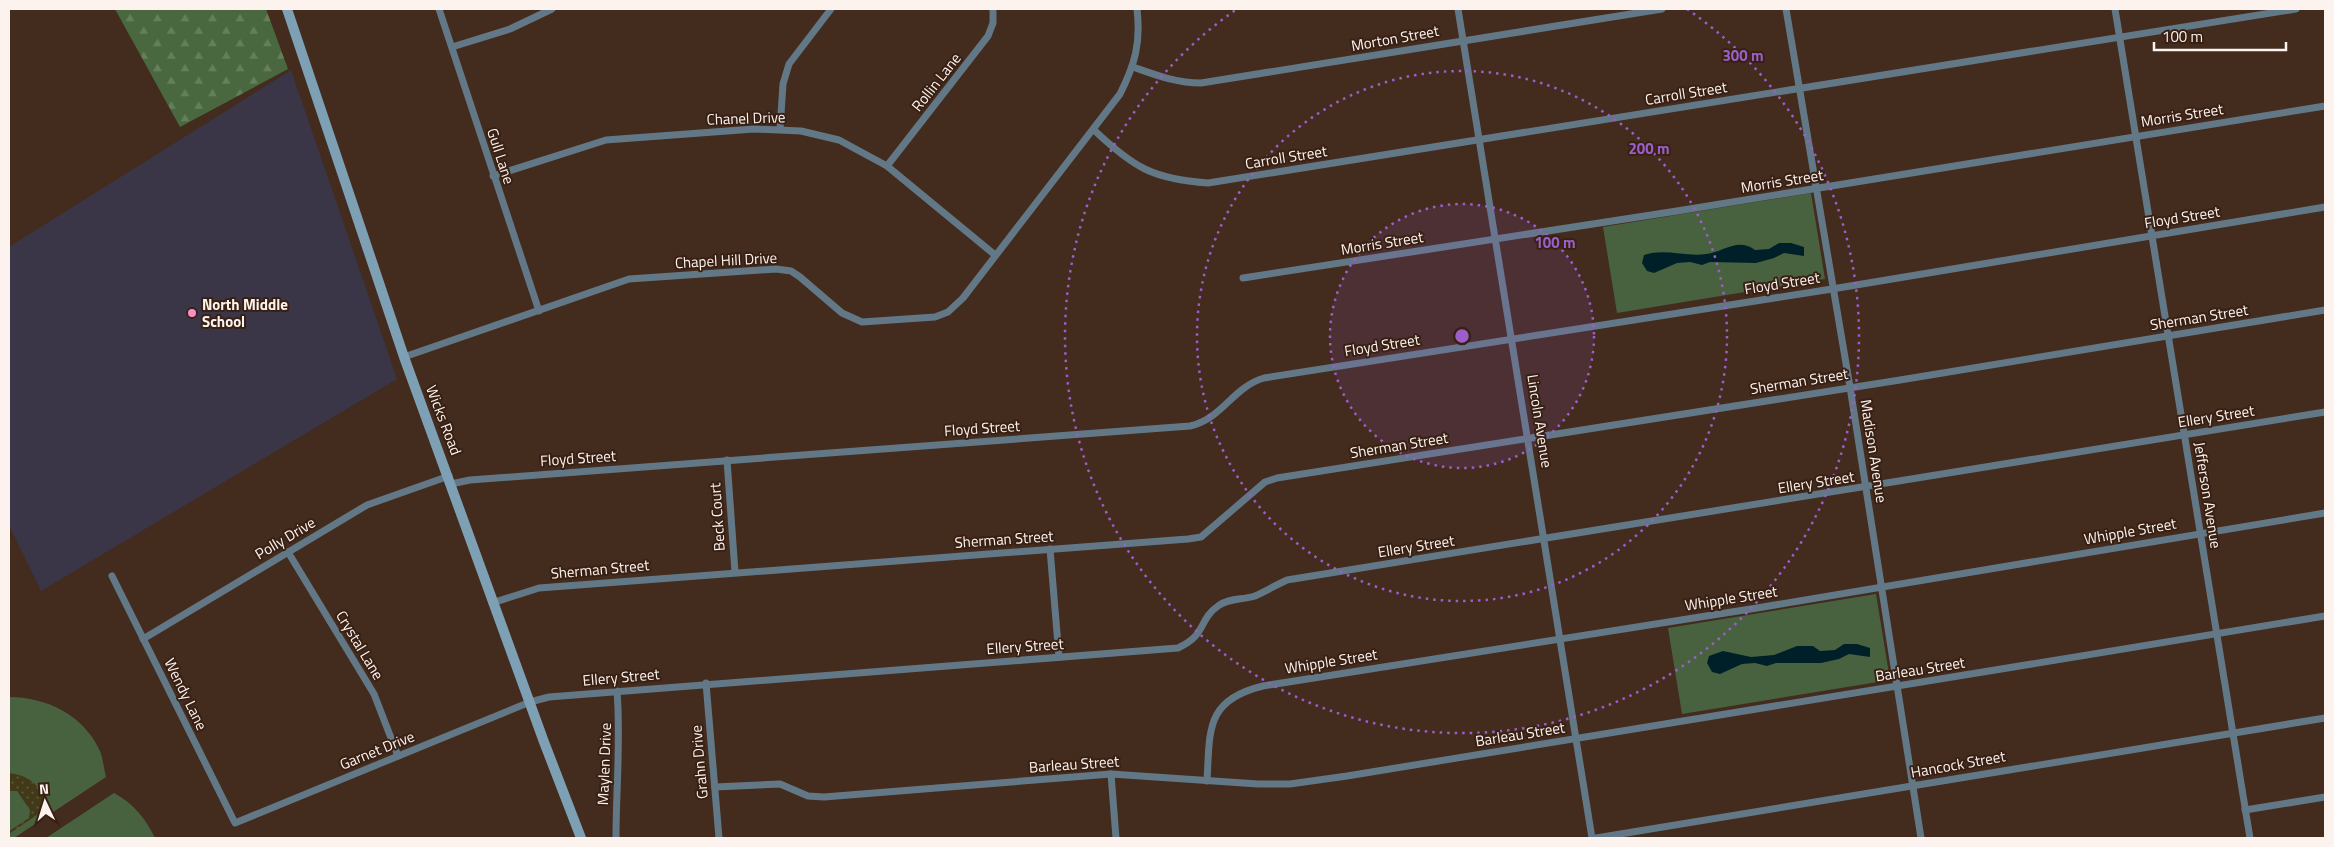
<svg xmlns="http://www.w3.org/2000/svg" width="2334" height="847" font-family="'Titillium Web',sans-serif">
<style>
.commercial{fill:#3a3647}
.green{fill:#48623f}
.forest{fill:url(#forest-firs)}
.sand{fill:url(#sand-dots)}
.water{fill:#002029}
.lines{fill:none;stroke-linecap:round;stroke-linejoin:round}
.street{stroke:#627886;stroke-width:7}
.secondary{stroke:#7da0b5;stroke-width:10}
.ring{fill:none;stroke:#9c5ecb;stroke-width:2.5;stroke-dasharray:2.5 5}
.poi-dot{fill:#f98fc9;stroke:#382114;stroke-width:2}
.labels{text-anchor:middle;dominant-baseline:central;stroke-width:4;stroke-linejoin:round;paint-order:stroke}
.street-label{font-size:15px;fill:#fdf3ee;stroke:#382114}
.poi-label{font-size:15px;font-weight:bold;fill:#fdf3ee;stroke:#382114;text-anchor:start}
.centre{fill:#9c5ecb;stroke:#382114;stroke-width:2.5}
.ring-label{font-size:15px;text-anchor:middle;font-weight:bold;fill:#9c5ecb;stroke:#382114;stroke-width:4;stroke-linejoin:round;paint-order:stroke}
</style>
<defs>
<pattern id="forest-firs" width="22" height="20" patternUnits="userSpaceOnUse" patternTransform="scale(1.25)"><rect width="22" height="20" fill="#4a683f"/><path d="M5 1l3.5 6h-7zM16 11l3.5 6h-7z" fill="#657e5b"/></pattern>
<pattern id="sand-dots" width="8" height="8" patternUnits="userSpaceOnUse" patternTransform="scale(1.25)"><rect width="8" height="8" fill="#413918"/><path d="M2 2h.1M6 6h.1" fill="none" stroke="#5d563a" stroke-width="1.8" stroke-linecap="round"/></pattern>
</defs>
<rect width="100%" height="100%" fill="#432b1e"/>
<path class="commercial" d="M 291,70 L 397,379 L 41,591 L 9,525 L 9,247 Z"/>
<g class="green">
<path d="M 1811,193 L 1825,279 L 1617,313 L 1603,227 Z"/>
<path d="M 1876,594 L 1890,680 L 1682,714 L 1668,628 Z"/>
<path d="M 9,697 C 46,697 84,715 100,751 C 103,759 104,769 106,777 L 14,838 L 9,838 Z"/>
<path d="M 114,793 C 134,804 145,818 155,838 L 46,838 Z"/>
</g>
<path class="forest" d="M 115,9 L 266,9 L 288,69 L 180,127 Z"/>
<path class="sand" d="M 9,773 C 30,775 44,788 47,808 L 9,834 L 9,831 L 29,818 L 30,810 L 17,791 L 9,791 Z"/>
<g class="water">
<path d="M 1779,243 L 1791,243 L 1804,247 L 1804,256 L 1784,253 L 1774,258 L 1756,263 L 1710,262 L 1702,265 L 1690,262 L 1677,263 L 1654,273 L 1647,271 L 1642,263 L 1644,255 C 1665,248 1685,257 1706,254 C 1724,252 1738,237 1755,250 L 1769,249 Z"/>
<path d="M 1844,644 L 1857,644 L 1870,648 L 1870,657 L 1849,654 L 1839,659 L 1821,663 L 1776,663 L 1767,666 L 1755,663 L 1742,664 L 1720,674 L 1712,672 L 1707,663 L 1709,656 L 1723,651 L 1751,657 L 1774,655 L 1797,646 L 1813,646 L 1820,651 L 1835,650 Z"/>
</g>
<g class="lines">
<g class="street">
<path d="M 439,9 L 539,311"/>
<path d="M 1458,9 L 1592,838"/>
<path d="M 1786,9 L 1850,387 L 1921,838"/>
<path d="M 2115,9 L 2250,838"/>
<path d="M 452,47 L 510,29 L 552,9"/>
<path d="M 1133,67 C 1156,75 1176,83 1201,83 L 1662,9"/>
<path d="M 780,129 L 783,84 L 789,64 L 831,9"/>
<path d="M 1094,130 C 1134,168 1153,179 1208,183 L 2296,9"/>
<path d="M 887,166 L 988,36 L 993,23 L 993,9"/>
<path d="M 493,176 L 606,140 L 754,129 L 801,131 L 839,140 L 887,166 L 995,255"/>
<path d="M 1243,278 L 1677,211 L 2325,106"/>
<path d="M 404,357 L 629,279 L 776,269 L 791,271 L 800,277 L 842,313 L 862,322 L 935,317 L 948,312 L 963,298 L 1120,94 C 1135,64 1141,43 1137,9"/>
<path d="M 727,460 L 735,572"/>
<path d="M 451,484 L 470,480 L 1190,426 C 1222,419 1233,387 1264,378 L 1832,289 L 2325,207"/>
<path d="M 1050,549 L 1059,657"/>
<path d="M 288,552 L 374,694 L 398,756"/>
<path d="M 112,576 L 235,823 L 530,702 L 549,697 L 1178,648 C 1207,635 1198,620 1218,606 C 1228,598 1243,600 1255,596 C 1266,591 1276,585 1287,580 L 2325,412"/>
<path d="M 492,603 L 539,588 L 1188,539 L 1201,537 L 1265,482 L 1277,478 L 1900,380 L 2325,310"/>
<path d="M 143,639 L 367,505 L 449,476"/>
<path d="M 706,683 L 719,838"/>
<path d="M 1111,774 L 1116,838"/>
<path d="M 1207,781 C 1210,730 1205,700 1263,686 L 1757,608 L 2325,513"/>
<path d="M 715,787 L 780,784 L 808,796 L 824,797 L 1111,774 L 1258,784 L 1290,784 L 1347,776 L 2325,616"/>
<path d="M 2245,810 L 2325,797"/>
<path d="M 616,838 C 616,789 621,740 617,691"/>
<path d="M 1596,838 L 2325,718"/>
</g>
<path class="secondary" d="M 287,9 L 404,357 L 544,742 L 581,838"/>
</g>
<circle cx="1462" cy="336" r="132" fill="#9c5ecb" fill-opacity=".12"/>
<g class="ring">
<circle cx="1462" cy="336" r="132"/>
<circle cx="1462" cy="336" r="265"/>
<path d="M1687 9A397 397 0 1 1 1237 9"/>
</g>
<circle class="poi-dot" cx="192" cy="313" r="5"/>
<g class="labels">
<g class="street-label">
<text transform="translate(1395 38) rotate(-10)">Morton Street</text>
<text transform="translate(936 82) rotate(-52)">Rollin Lane</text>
<text transform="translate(1686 93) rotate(-9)">Carroll Street</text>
<text transform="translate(2182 115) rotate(-9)">Morris Street</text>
<text transform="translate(746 118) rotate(-2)">Chanel Drive</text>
<text transform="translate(501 156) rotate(72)">Gull Lane</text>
<text transform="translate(1286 157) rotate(-9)">Carroll Street</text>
<text transform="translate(1782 181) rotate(-9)">Morris Street</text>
<text transform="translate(2182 217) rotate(-9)">Floyd Street</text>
<text transform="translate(1382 243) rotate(-9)">Morris Street</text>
<text transform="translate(726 260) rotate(-3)">Chapel Hill Drive</text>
<text transform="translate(1782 283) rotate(-9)">Floyd Street</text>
<text transform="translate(2199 317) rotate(-9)">Sherman Street</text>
<text transform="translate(1382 345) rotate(-9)">Floyd Street</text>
<text transform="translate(1799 381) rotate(-9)">Sherman Street</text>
<text transform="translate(2216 416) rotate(-9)">Ellery Street</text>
<text transform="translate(444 420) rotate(69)">Wicks Road</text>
<text transform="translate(1540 421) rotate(81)">Lincoln Avenue</text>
<text transform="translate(982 428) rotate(-4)">Floyd Street</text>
<text transform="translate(1399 445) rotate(-9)">Sherman Street</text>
<text transform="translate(1874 451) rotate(81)">Madison Avenue</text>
<text transform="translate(578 458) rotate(-4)">Floyd Street</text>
<text transform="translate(1816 482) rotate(-9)">Ellery Street</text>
<text transform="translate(2208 495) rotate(81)">Jefferson Avenue</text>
<text transform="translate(717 517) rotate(-94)">Beck Court</text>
<text transform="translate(2130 531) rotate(-10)">Whipple Street</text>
<text transform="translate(285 538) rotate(-31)">Polly Drive</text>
<text transform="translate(1004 539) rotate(-4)">Sherman Street</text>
<text transform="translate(1416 546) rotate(-9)">Ellery Street</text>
<text transform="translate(600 569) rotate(-5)">Sherman Street</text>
<text transform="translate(1731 598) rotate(-9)">Whipple Street</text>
<text transform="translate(360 645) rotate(59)">Crystal Lane</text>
<text transform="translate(1025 646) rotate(-4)">Ellery Street</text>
<text transform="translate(1331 661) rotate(-9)">Whipple Street</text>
<text transform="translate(1920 669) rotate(-9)">Barleau Street</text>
<text transform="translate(621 677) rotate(-5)">Ellery Street</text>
<text transform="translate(186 694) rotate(64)">Wendy Lane</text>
<text transform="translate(1520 734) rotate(-9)">Barleau Street</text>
<text transform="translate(377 750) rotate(-22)">Garnet Drive</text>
<text transform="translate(699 762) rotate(-95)">Grahn Drive</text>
<text transform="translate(604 764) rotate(-88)">Maylen Drive</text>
<text transform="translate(1074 764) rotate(-4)">Barleau Street</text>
<text transform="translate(1958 764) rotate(-10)">Hancock Street</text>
</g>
<g class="poi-label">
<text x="202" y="304">North Middle<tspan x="202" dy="17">School</tspan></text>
</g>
</g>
<circle cx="1462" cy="336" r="8" class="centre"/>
<g class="ring-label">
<text x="1743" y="61">300 m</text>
<text x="1649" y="154">200 m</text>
<text x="1555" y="248">100 m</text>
</g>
<rect width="2334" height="847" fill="none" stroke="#fdf3ee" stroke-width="20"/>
<g transform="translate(45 802) rotate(356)" stroke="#382114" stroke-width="4" paint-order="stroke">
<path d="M0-4L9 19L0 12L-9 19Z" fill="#fdf3ee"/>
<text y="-8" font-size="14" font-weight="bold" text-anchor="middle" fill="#fdf3ee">N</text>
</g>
<path d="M2154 42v8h132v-8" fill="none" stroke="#fdf3ee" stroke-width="2.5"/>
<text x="2162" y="42" font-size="15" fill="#fdf3ee" stroke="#382114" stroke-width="4" paint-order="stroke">100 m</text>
</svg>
